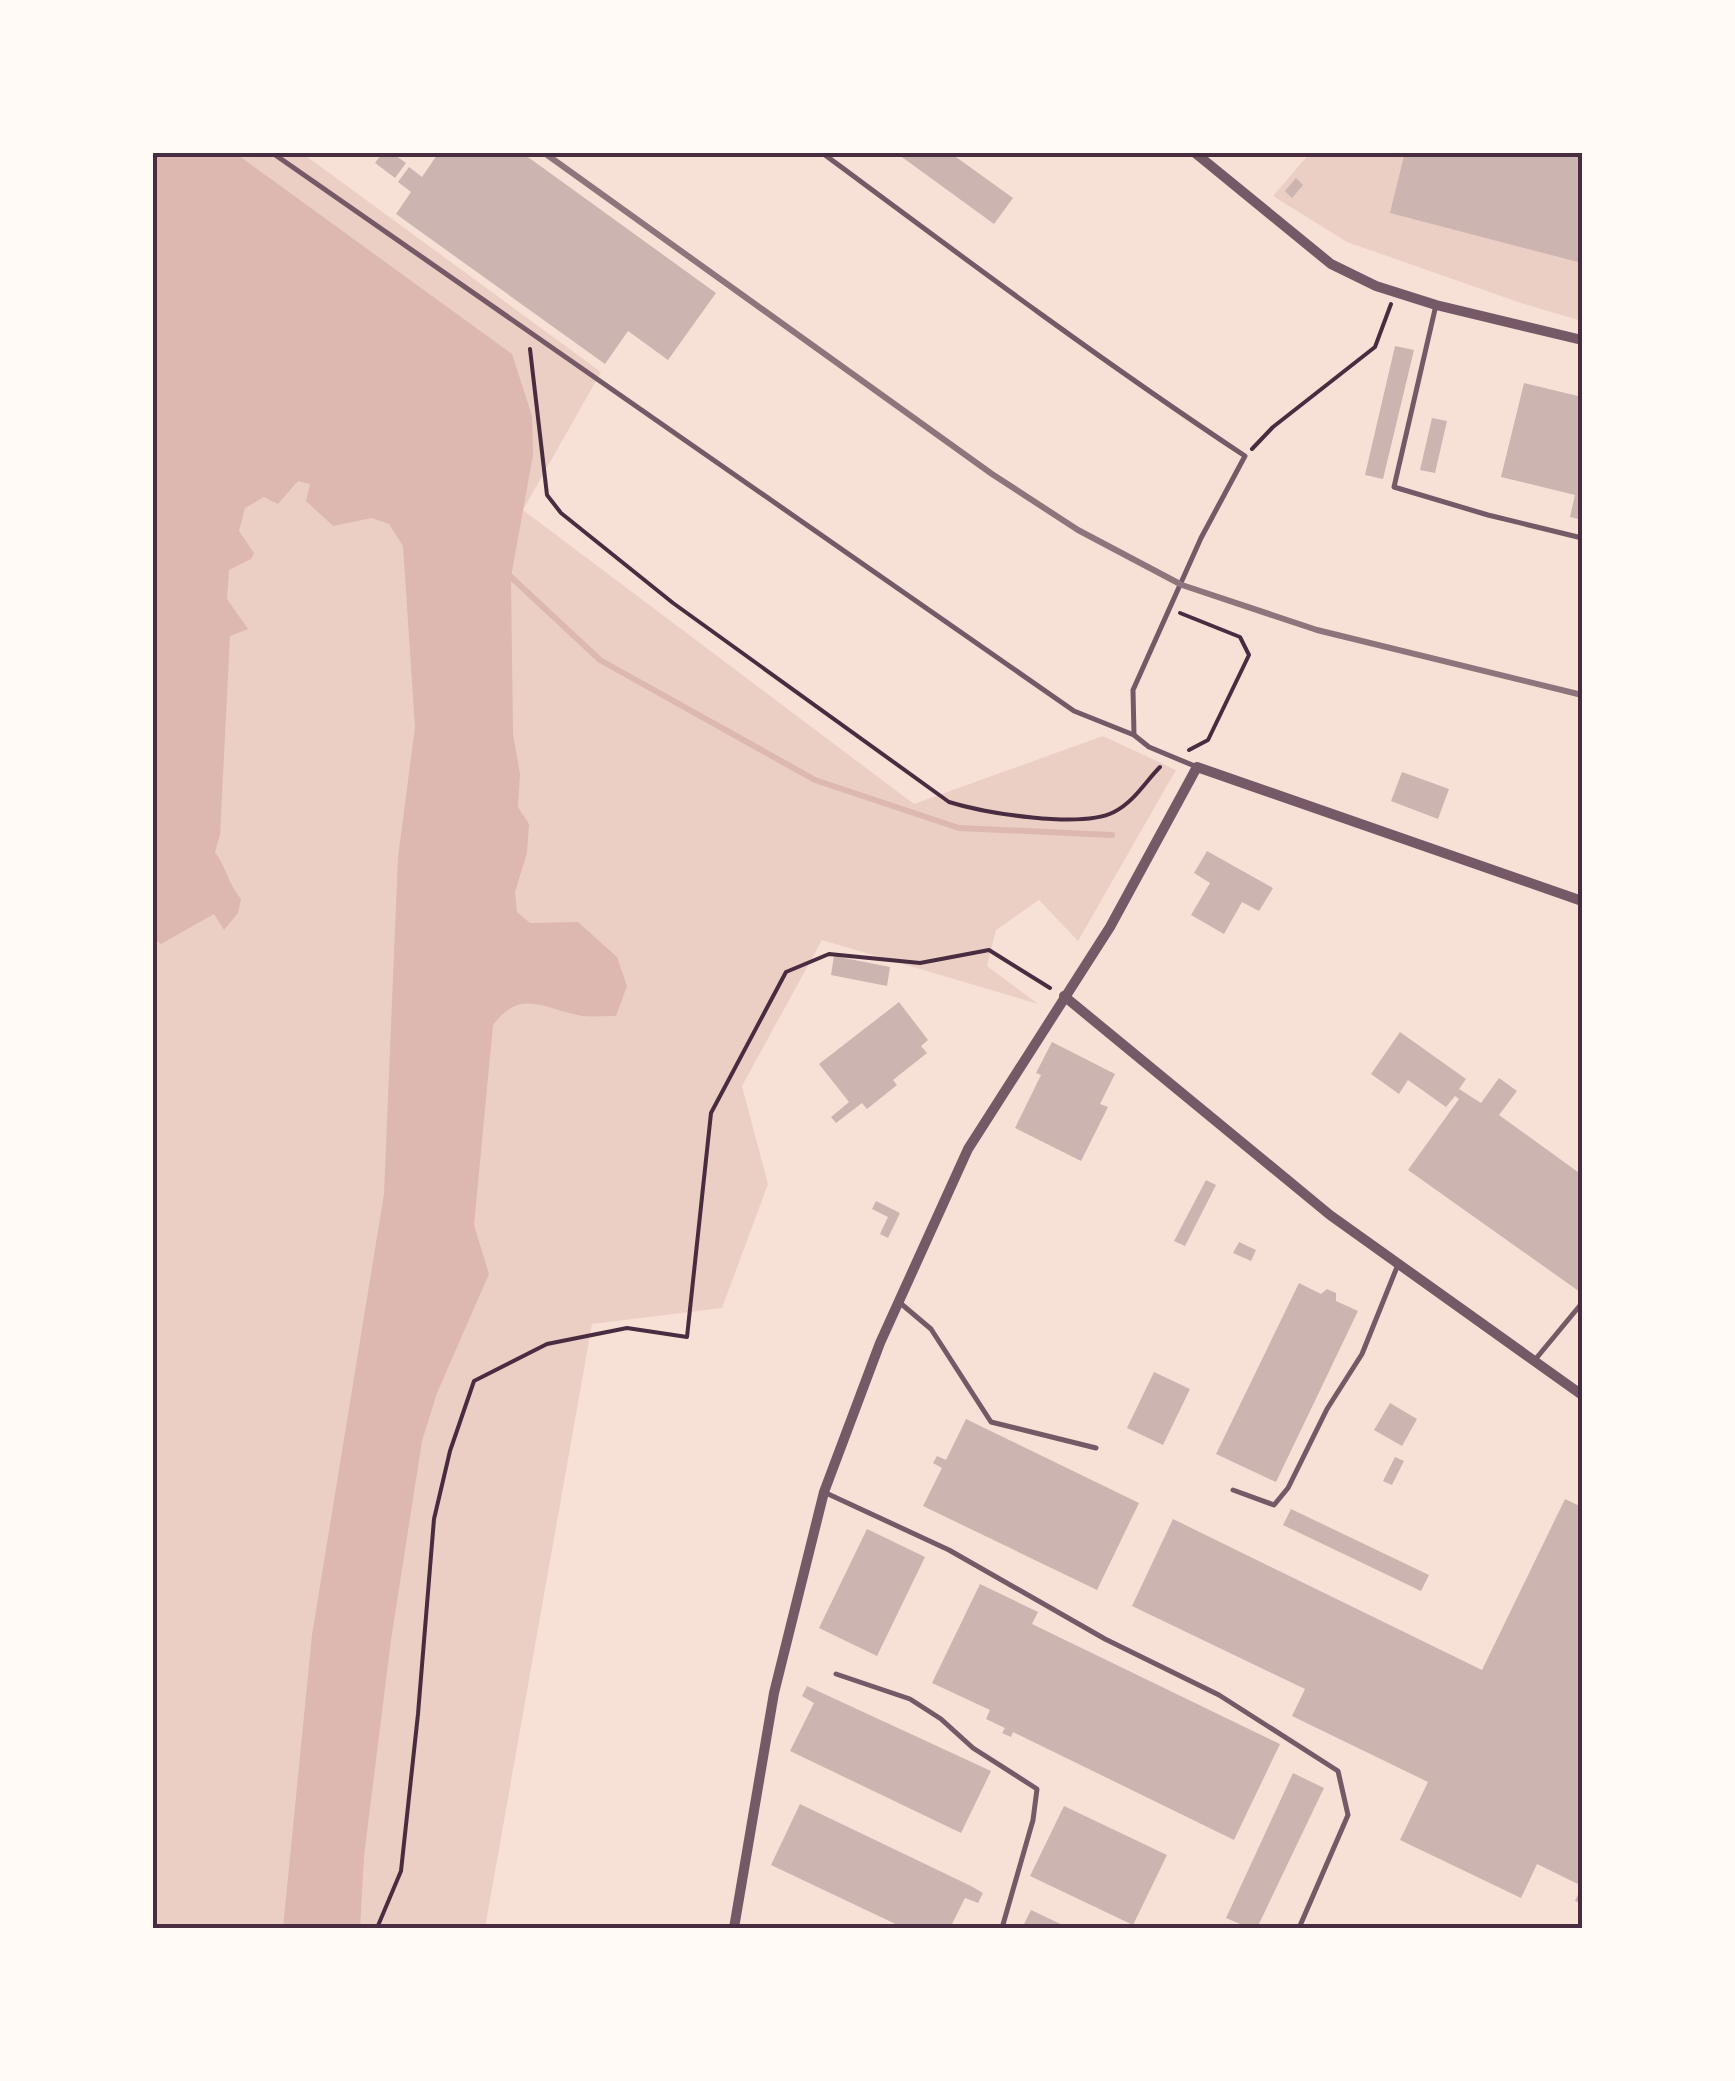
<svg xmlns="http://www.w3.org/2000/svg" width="1735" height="2081" font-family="Ubuntu,sans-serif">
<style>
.green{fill:#ebcfc5}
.water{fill:#dcb8b0}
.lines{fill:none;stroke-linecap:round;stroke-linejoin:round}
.stream{stroke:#dcb8b0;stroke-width:6}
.building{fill:#ccb4b1}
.path{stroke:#4a2c40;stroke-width:4}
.service{stroke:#755966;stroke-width:5}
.minor{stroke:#755966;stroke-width:10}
.rail{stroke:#8f747c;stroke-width:6}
.neatline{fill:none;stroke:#4a2c40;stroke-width:4}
</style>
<rect width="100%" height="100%" fill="#f7e1d7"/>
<g class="green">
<path d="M 152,153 L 302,153 L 601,372 L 523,510 L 914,804 L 1103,736 L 1176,770 L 1078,941 L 1039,900 L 996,930 L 987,966 L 1038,1004 L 822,940 L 742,1086 L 768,1184 L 722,1308 L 592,1324 L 485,1928 L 153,1928 Z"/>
<path d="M 1310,153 L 1582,153 L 1582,321 L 1521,303 L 1347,242 L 1273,196 Z"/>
</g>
<path class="water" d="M 153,152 L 235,153 L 512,354 L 532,416 L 533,455 L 511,577 L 513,734 L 520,774 L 518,807 L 529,824 L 527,853 L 515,892 L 517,912 L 530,923 L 578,922 L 617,957 L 627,986 L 616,1016 C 605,1016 593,1017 582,1016 C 546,1010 521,987 493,1025 L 474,1225 L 489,1274 L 437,1393 L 422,1441 L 391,1640 L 364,1856 L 360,1928 L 283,1928 L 312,1635 L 384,1194 L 398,857 L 415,727 L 403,546 L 389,524 L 372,518 L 333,526 L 306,501 L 310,484 L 298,481 L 278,504 L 264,497 L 245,508 L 239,531 L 254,553 L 251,559 L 229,570 L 227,599 L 248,629 L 230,636 L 220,835 L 215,852 C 227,868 228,884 241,899 L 238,913 L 224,930 L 214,914 L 161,944 L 153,939 L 152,780 L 157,756 L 152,753 Z"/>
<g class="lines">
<path class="stream" d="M 511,577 L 600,660 L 815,780 L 959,828 L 1112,835"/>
</g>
<g class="building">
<path d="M 383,152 L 391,152 L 406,163 L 395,178 L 375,163 Z"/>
<path d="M 439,152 L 521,152 L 716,293 L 668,360 L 628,331 L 605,364 L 396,214 L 411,192 L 398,182 L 409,167 L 422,177 Z"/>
<path d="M 895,152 L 949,152 L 1013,198 L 994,224 Z"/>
<path d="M 1405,152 L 1582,152 L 1582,263 L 1390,213 Z"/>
<path d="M 1296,178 L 1303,185 L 1292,198 L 1285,191 Z"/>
<path d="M 1395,346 L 1414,350 L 1383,479 L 1365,475 Z"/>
<path d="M 1524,383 L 1582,397 L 1582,520 L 1570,517 L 1575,495 L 1501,477 Z"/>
<path d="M 1432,418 L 1447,421 L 1435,473 L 1420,470 Z"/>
<path d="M 1402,772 L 1449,789 L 1438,819 L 1391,801 Z"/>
<path d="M 1207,851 L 1273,888 L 1259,911 L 1242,902 L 1224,934 L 1191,915 L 1210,883 L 1194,873 Z"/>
<path d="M 834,956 L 890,967 L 887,986 L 831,975 Z"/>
<path d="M 899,1002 L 928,1040 L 921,1046 L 927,1053 L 893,1080 L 897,1085 L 867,1109 L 862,1103 L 836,1123 L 831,1117 L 849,1102 L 819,1064 Z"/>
<path d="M 1400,1032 L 1466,1079 L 1459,1089 L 1481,1103 L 1499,1078 L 1517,1091 L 1499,1115 L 1582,1175 L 1582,1288 L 1580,1292 L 1408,1170 L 1459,1099 L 1455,1096 L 1446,1107 L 1408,1080 L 1399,1094 L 1371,1074 Z"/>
<path d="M 1052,1042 L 1115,1074 L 1100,1104 L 1108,1107 L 1081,1161 L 1015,1128 L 1041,1075 L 1036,1073 Z"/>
<path d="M 1206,1180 L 1216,1185 L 1185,1246 L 1174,1241 Z"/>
<path d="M 876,1201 L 900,1213 L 888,1238 L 880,1234 L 888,1217 L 872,1209 Z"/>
<path d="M 1239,1242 L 1256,1250 L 1251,1261 L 1233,1253 Z"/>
<path d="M 1299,1283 L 1321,1294 L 1327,1289 L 1336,1293 L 1336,1301 L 1358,1311 L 1276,1482 L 1216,1454 Z"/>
<path d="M 1154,1372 L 1190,1389 L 1163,1445 L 1127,1428 Z"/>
<path d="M 1390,1403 L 1417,1419 L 1402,1446 L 1374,1430 Z"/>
<path d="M 966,1419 L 1139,1503 L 1097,1590 L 923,1506 L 942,1468 L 933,1463 L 937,1456 L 946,1460 Z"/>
<path d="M 1395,1457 L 1404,1461 L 1392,1485 L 1383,1481 Z"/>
<path d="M 1565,1499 L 1582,1507 L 1582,1904 L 1575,1901 L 1582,1886 L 1537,1864 L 1521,1898 L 1400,1840 L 1428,1782 L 1292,1716 L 1305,1689 L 1132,1606 L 1173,1519 L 1482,1670 Z"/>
<path d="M 1291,1509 L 1429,1575 L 1421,1591 L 1283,1525 Z"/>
<path d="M 867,1529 L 925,1557 L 877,1656 L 819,1628 Z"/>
<path d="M 980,1584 L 1038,1612 L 1032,1624 L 1280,1744 L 1234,1840 L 1013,1732 L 1011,1737 L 1002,1733 L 1005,1728 L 986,1719 L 990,1710 L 932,1683 Z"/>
<path d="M 807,1686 L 991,1771 L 961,1833 L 790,1751 L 814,1703 L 802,1696 Z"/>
<path d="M 1293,1773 L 1324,1788 L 1257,1928 L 1249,1928 L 1226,1918 Z"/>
<path d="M 800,1804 L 971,1886 L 983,1893 L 978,1903 L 965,1898 L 950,1928 L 904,1928 L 771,1865 Z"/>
<path d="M 1064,1806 L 1167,1855 L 1133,1925 L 1030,1876 Z"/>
<path d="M 1031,1910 L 1069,1928 L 1022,1928 Z"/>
</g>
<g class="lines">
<g class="path">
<path d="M 530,349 L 547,495 L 561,513 L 673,603 L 949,802 C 984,813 1081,829 1114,812 C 1134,802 1145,782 1160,767"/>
<path d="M 1252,449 L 1273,427 L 1375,347 L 1391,304"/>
<path d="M 1180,613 L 1240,637 L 1249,655 L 1208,740 L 1189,750"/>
<path d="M 377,1928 L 401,1871 L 418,1714 L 434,1519 L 450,1451 L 474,1381 L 547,1344 L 627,1328 L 687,1337 L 711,1113 L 786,972 L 829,954 L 920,963 L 989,950 L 1050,988"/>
</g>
<g class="service">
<path d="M 271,152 L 1074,711 L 1134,735 L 1149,747 L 1197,767"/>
<path d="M 821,152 C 961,256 1100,360 1245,456 L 1201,538 L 1133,690 L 1134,735"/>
<path d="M 1436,305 L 1394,487 L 1488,515 L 1582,538"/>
<path d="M 899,1302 L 931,1329 L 991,1422 L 1096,1448"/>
<path d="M 1534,1361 L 1582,1303"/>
<path d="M 1233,1490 L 1274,1505 L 1288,1488 L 1327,1409 L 1362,1354 L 1397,1267"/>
<path d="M 826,1493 L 949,1550 L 1105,1639 L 1219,1695 L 1338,1771 L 1348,1815 L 1299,1928"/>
<path d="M 836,1674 L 910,1699 L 941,1719 L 973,1748 L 1037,1789 L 1033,1820 L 1002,1928"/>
</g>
<g class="minor">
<path d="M 1194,152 L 1331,264 L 1376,286 L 1436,305 L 1582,340"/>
<path d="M 1064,996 L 1330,1215 L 1582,1395"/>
<path d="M 734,1928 L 774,1693 L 824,1492 L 880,1343 L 968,1149 L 1110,927 L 1197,767 L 1582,901"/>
</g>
<path class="rail" d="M 543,152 L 992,474 L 1078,530 L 1182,585 L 1317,630 L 1582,695"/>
</g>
<rect width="1735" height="2081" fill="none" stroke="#fffaf5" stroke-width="310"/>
<rect x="155" y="155" width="1425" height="1771" class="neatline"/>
</svg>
